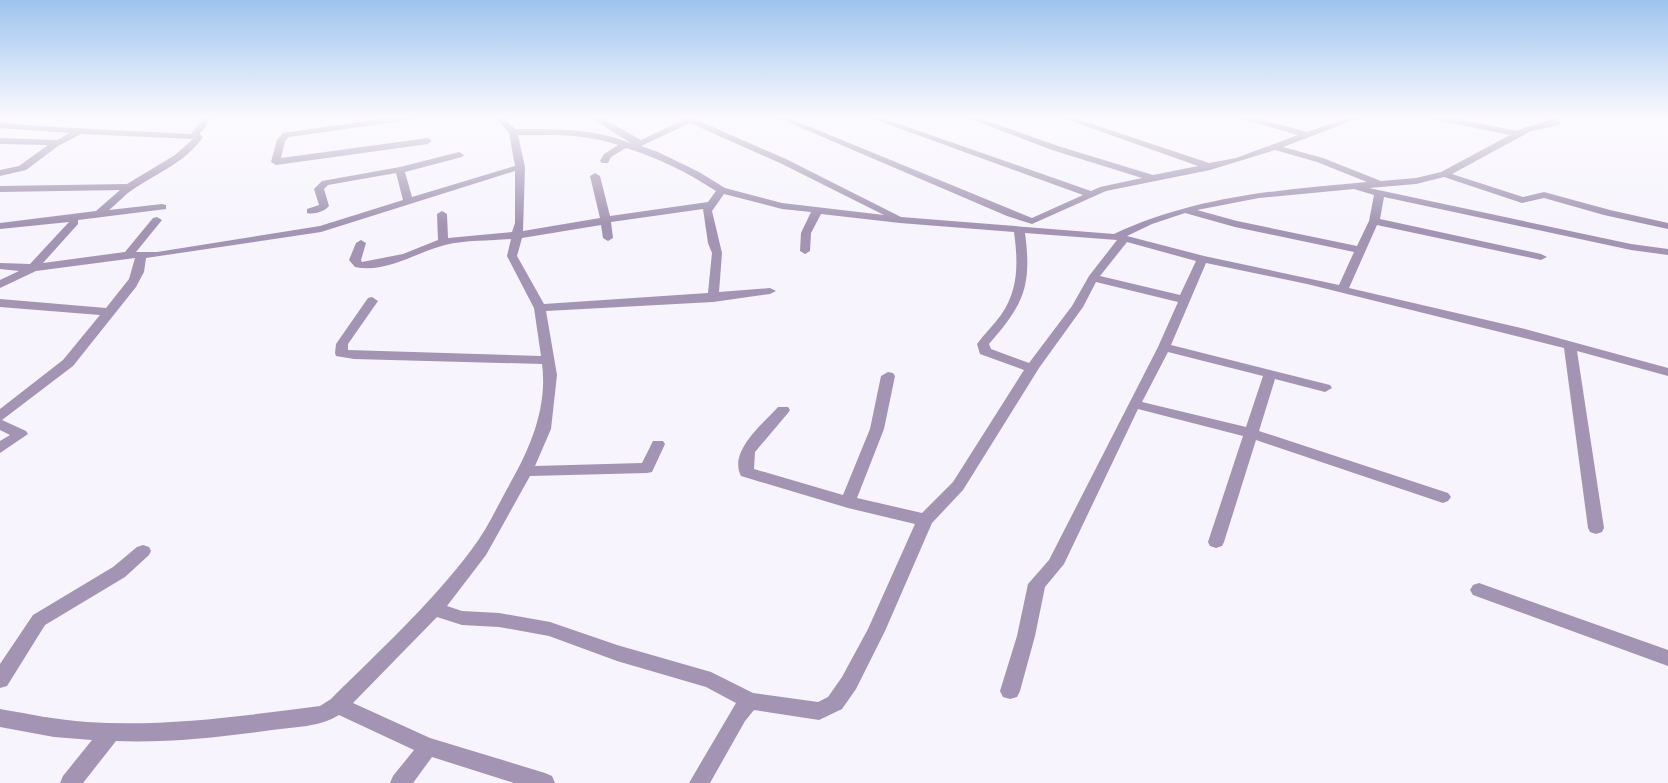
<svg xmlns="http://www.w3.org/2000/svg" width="1668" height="783" font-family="'Asap Condensed',sans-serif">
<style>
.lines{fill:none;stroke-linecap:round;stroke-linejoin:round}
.minor{fill:#a294b2;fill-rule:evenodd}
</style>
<rect width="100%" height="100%" fill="#f7f4fd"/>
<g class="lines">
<g class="minor">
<path d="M 204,117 L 212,117 L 200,134 L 203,137 C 187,161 158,173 135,188 C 125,194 118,203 109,210 L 162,204 L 166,205 L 166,209 L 78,220 L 78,224 L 43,263 L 125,252 L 153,218 L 157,217 L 162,220 L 136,252 L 157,252 L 320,226 L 403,200 L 396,173 L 328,185 L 324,189 L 329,206 C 325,211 314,215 307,213 L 307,209 L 319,205 L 314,189 L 322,181 L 400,167 L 459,152 L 464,155 L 462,157 L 405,172 L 412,197 L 515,166 L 509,133 L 495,117 L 503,117 L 515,129 C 556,129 594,128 632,144 L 590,117 L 600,117 L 641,140 L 683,120 L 680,117 L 690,117 L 786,159 L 901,217 L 1114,234 C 1196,196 1278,190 1367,182 L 1317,162 L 1275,150 L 1210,170 L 1106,191 L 1032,224 L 1007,216 L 776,117 L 786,117 L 1032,218 L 1083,195 L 868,117 L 879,117 L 1091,191 L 1100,187 L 1142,178 L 1052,150 L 965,117 L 976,117 L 1058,146 L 1153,175 L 1198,166 L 1060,117 L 1071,117 L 1209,163 L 1236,158 L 1298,135 L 1242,119 L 1241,117 L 1253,117 L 1307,132 L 1351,117 L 1362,117 L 1283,147 L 1323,158 L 1381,181 L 1416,178 L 1441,172 L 1510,135 L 1436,120 L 1432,117 L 1447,117 L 1517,131 C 1529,125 1543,124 1553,118 L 1560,121 L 1560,125 L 1531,131 L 1452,174 L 1523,197 L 1544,192 L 1610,210 L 1668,223 L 1668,229 L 1604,215 L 1544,198 L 1522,203 L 1444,177 L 1416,184 L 1369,188 L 1631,244 L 1668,249 L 1668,255 L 1631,250 L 1384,197 L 1380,219 L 1541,254 L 1547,257 L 1541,260 L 1377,225 L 1349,288 L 1521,328 L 1668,368 L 1668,376 L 1577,351 L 1604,528 L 1602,532 L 1596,534 L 1590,532 L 1588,528 L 1564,348 L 1307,284 L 1206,263 L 1171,345 L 1330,385 L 1332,388 L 1325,392 L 1275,379 L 1259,431 L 1448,493 L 1451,497 L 1448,501 L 1443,503 L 1256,440 L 1224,542 L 1222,546 L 1216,548 L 1210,546 L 1208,542 L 1243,436 L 1138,409 L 1064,564 L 1045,587 L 1035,636 L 1020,691 L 1017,697 L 1010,699 L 1003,697 L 1000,691 L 1017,636 L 1028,584 L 1049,560 L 1158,347 L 1178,302 L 1096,282 L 1083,307 L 1039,368 L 963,490 L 932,523 L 885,631 L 856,689 L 842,709 L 819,720 L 754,710 L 745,721 L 710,783 L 689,783 L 736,703 L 706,687 L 617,661 L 549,636 L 499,627 L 462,625 L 437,617 L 353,703 L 430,738 L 545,773 L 552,776 L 555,783 L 514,783 L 432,757 L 413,783 L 390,783 L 393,776 L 414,750 L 339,715 C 320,727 295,727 272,730 C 221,737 168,743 116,741 L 83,783 L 60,783 L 63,776 L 92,740 L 54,737 L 0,727 L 0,709 C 29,714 57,720 87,722 C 164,727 243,716 320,706 L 331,699 C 380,650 431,604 472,549 C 486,531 496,509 507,489 C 529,451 548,409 542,364 L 354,359 L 336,356 L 335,353 L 336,344 L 368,298 L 372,297 L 378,301 L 348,344 L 348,350 L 541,356 L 534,308 L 507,256 L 511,239 C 490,241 466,240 445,245 C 417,252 385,274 355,267 L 349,260 L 356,243 L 361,240 L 366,243 L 361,260 L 362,262 L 403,254 L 438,240 L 437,214 L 442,211 L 447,214 L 448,238 L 512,232 L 515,223 L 515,171 L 321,232 L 146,258 L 144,272 L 136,287 L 73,366 L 2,420 L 26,431 L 28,434 L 0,453 L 0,441 L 10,435 L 0,430 L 0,409 L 63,360 L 100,315 L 0,307 L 0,299 L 106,308 L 129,279 L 135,258 L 36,271 L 0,288 L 0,280 L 19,271 L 0,269 L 0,263 L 30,264 L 69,222 L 0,229 L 0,223 L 96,211 L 120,190 L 0,192 L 0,186 L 127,184 L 175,155 L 193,139 L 81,134 L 58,146 L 26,170 L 0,176 L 0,170 L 19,166 L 48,145 L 0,144 L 0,138 L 57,140 L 70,133 L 0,128 L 0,122 L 36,126 L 191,134 ZM 690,123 L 780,163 L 884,215 L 782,203 L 725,188 L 699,172 L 658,152 L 641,146 ZM 518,135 C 554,135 583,133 618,145 L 604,154 L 600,161 L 602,163 L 608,163 L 611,157 L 626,148 C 659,158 688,173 716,191 L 708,202 L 610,216 L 600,176 L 595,173 L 590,176 L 600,218 L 523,231 L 525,167 ZM 1354,189 L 1374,195 L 1369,221 L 1357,246 L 1237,221 L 1197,210 L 1259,198 ZM 724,194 L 782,209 L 811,212 L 801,233 L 800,251 L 805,254 L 810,251 L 811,233 L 821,214 L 900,223 L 1014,232 C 1018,262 1019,289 1001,315 C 994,325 984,334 977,344 L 980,354 L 1024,370 L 953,482 L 922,513 L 857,498 L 884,429 L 895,376 L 893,373 L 888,372 L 881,376 L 870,429 L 843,495 L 754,469 L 755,452 L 788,413 L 790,410 L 788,407 L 778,407 C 764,423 728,451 741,476 L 848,508 L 915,524 L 868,629 L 842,677 L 828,697 L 818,702 L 753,693 L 711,672 L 617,645 L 550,622 L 499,613 L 462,611 L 447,606 L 486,555 L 530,476 L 647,473 L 652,472 L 665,444 L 663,441 L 653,441 L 642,463 L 535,466 L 551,429 L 557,375 L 546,311 L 713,302 L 770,294 L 776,291 L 770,288 L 719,292 L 722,253 L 712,211 ZM 703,209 L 708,243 L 712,253 L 708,293 L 544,304 L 517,256 L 522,238 L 601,225 L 603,238 L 608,241 L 613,238 L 611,222 ZM 1185,213 L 1235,227 L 1354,252 L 1339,285 L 1204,256 L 1127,236 L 1152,224 ZM 1025,233 L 1117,240 L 1089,276 L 1072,306 L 1029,363 L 991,349 L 989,344 C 1024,304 1032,286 1025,233 ZM 1127,242 L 1196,261 L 1180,295 L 1100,276 ZM 1168,352 L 1263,376 L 1246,427 L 1142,402 Z"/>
<path d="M 394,117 L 413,117 L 409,120 L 289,137 L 285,141 L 281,158 L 428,138 L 432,141 L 428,144 L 276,165 L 271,162 L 277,140 L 283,133 Z"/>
<path d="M 143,545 L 149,547 L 151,551 L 149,555 L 125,577 L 45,625 L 7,686 L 0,688 L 0,664 L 33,615 L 113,567 L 137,547 Z"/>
<path d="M 1479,583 L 1668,650 L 1668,666 L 1473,595 L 1470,590 L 1473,585 Z"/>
</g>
</g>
<linearGradient id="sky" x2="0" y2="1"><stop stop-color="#9dc4ee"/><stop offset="0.52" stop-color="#fbfafe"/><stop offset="1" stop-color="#fbfafe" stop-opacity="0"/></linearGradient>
<rect width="1668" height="226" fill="url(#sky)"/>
</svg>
